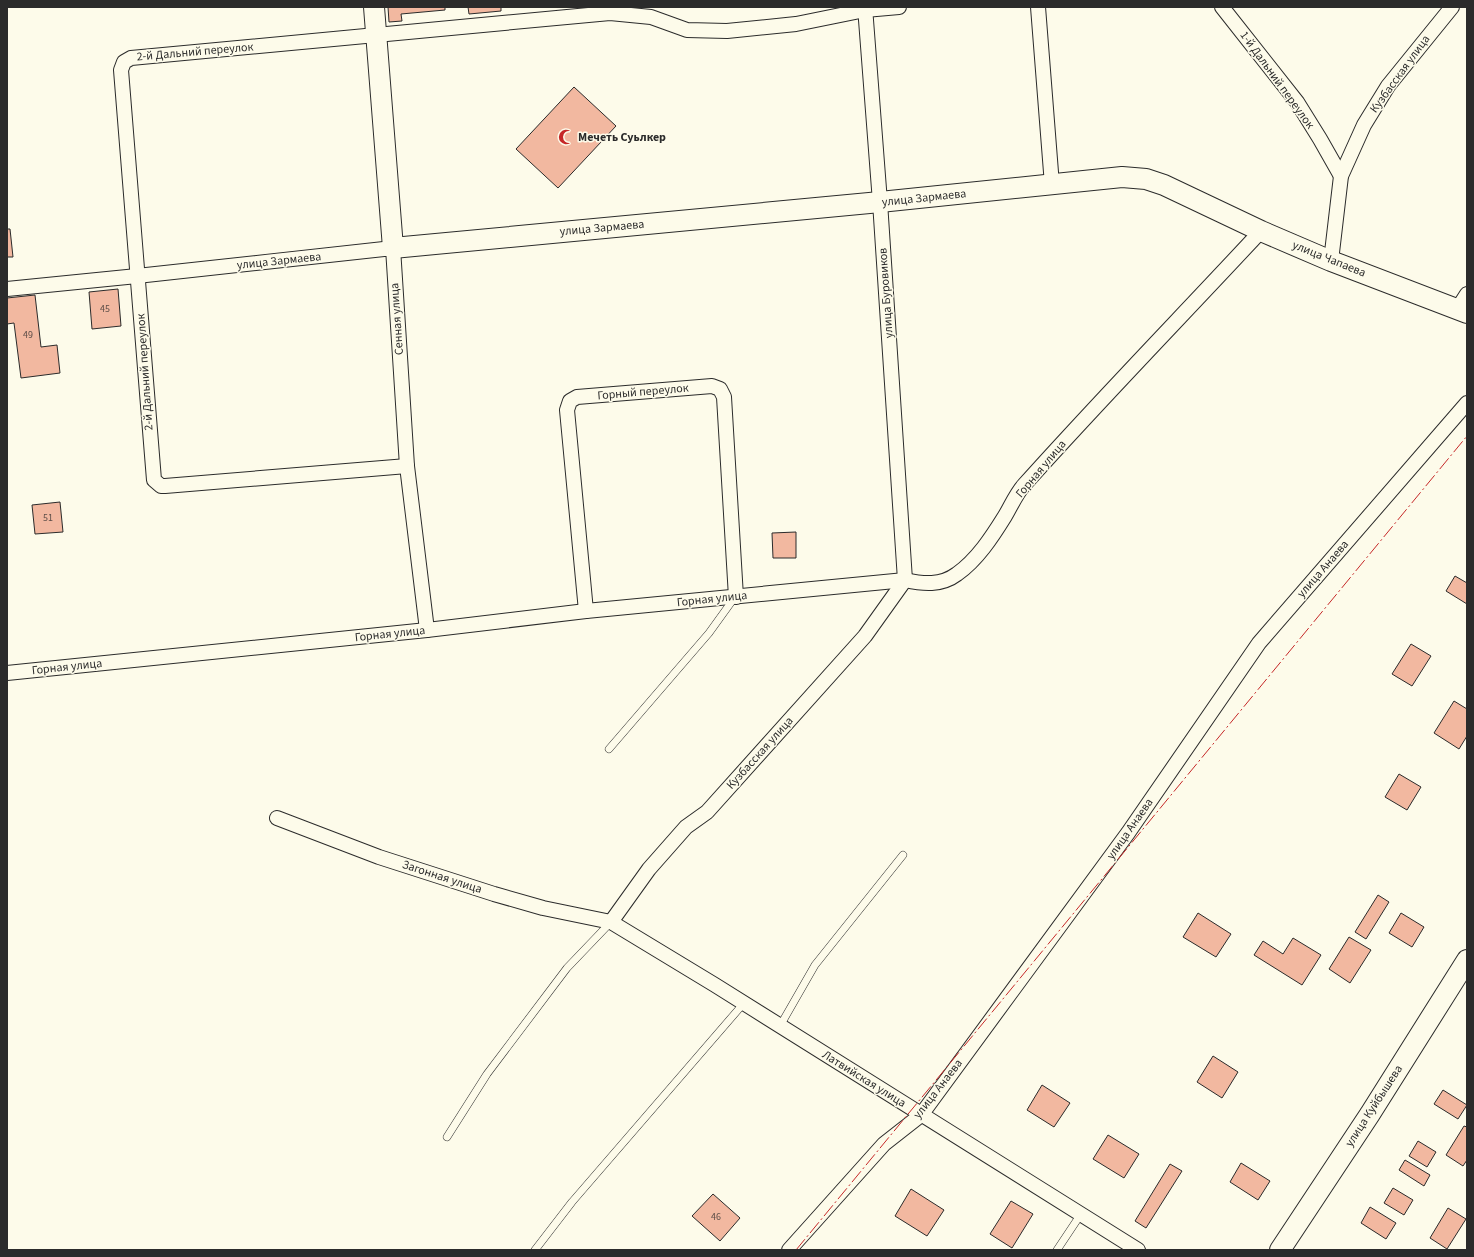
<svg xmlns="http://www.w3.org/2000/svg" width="1474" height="1257" font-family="'Source Sans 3',sans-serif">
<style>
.building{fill:#f2b8a0;stroke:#2b2b2b}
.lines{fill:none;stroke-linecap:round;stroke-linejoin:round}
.lane-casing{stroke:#2b2b2b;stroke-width:8}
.street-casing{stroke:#2b2b2b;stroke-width:16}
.secondary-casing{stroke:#2b2b2b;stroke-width:22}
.lane{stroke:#fdfbea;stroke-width:7}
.street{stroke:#fdfbea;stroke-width:14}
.secondary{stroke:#fdfbea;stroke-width:20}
.power{stroke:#c62828;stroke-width:1;stroke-dasharray:14 3 2 3;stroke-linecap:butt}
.labels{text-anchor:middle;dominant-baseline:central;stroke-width:3;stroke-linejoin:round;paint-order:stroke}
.number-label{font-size:10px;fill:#5d4e48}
.street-label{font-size:12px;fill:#2b2b2b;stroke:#fdfbea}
.poi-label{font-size:12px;font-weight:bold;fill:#2b2b2b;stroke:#fdfbea;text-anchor:start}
</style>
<rect width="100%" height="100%" fill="#fdfbea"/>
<g class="building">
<path d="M 388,7 L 445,7 L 445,10 L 401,14 L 402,21 L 389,22 Z"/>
<path d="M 468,7 L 501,7 L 501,11 L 469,14 Z"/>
<path d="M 574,87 L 616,126 L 558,188 L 516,149 Z"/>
<path d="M 7,229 L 10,229 L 13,257 L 7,257 Z"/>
<path d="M 118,289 L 121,326 L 92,329 L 89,292 Z"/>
<path d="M 35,295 L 41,347 L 57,345 L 60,373 L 21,378 L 14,323 L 7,324 L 7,298 Z"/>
<path d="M 60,502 L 63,532 L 35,534 L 32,505 Z"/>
<path d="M 796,532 L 796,558 L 773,558 L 772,533 Z"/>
<path d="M 1455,576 L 1467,583 L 1467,604 L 1446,591 Z"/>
<path d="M 1411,644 L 1431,656 L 1412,686 L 1392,674 Z"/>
<path d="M 1454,701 L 1467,709 L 1467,736 L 1459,749 L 1434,733 Z"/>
<path d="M 1399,774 L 1421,787 L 1407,810 L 1385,797 Z"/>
<path d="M 1378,895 L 1389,902 L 1366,939 L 1355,932 Z"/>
<path d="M 1198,913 L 1231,934 L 1216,957 L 1183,937 Z"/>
<path d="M 1401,913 L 1424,927 L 1412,947 L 1389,933 Z"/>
<path d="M 1349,937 L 1371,950 L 1350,983 L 1329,969 Z"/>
<path d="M 1293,938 L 1321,955 L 1302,985 L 1254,955 L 1263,941 L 1283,954 Z"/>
<path d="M 1213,1056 L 1238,1072 L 1222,1098 L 1197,1082 Z"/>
<path d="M 1042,1085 L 1070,1103 L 1054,1127 L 1027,1110 Z"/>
<path d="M 1443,1090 L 1467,1105 L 1458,1119 L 1434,1104 Z"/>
<path d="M 1464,1126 L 1467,1127 L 1467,1160 L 1463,1166 L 1446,1155 Z"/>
<path d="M 1108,1135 L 1139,1154 L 1124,1178 L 1093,1159 Z"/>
<path d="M 1418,1141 L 1436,1152 L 1427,1167 L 1409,1156 Z"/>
<path d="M 1405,1160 L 1430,1175 L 1424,1186 L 1399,1170 Z"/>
<path d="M 1241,1163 L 1270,1181 L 1258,1200 L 1230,1182 Z"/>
<path d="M 1170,1164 L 1182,1171 L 1146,1228 L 1135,1221 Z"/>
<path d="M 1393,1188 L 1413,1200 L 1404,1215 L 1384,1203 Z"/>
<path d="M 911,1189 L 944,1210 L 927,1236 L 895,1216 Z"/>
<path d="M 713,1194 L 740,1218 L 720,1241 L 692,1216 Z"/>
<path d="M 1011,1201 L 1033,1214 L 1012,1248 L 990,1234 Z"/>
<path d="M 1370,1207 L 1396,1223 L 1386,1239 L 1361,1223 Z"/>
<path d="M 1448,1208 L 1466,1219 L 1447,1249 L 1430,1238 Z"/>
</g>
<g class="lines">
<g class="lane-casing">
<g id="lane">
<path d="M 609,749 L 709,633 L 735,597"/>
<path d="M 780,1026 L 815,965 L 903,855"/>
<path d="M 447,1137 L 487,1074 L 567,968 L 611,922"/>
<path d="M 535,1250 L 572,1202 L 744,1003"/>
<path d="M 1057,1250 L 1081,1214"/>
</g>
</g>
<g class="street-casing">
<g id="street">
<path d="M 1038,7 L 1052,185"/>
<path d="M 1222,7 L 1297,102 L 1320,139 L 1341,176"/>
<path d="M 1331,261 L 1341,176 L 1364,125 L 1388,86 L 1452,7"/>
<path d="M 7,289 L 137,276 L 393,248 L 407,466 L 427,630"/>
<path d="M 1458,308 L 1467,294"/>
<path d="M 407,466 L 165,486 L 161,486 L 154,480 L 121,70 L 124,62 L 131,58 L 610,13 L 651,17 L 687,30 L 727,31 L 796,24 L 865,10 L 899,7"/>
<path d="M 586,611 L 567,410 L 570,401 L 577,397 L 712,386 L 720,389 L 724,397 L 736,597"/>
<path d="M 7,673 L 427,630 L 586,611 L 905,580 C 923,584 941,586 957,574 C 977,560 992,537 1005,516 C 1011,506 1016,494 1024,485 C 1101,399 1182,316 1261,231"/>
<path d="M 277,818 L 379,857 L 494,894 L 543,908 L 611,922 L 715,985 L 1138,1250"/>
<path d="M 611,922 L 649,869 L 686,827 L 707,812 L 865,636 L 905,580 L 880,202 L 865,7"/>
<path d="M 789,1250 L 884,1144 L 921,1115 L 1128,833 L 1259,643 L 1467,403"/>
</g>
</g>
<g class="secondary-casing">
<g id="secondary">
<path d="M 374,7 L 393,248 L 880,202 L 1122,177 L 1146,179 L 1164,185 L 1261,231 L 1331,261 L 1467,313"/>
<path d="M 1280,1250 L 1370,1114 L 1467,960"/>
</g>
</g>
<use href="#lane" class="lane"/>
<use href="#street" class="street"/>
<use href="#secondary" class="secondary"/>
<path class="power" d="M 796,1250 L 1467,436"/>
</g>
<defs>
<g id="mosque-bare" transform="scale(1.2)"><path d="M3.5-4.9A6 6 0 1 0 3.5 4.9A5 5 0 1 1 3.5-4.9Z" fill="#c62828" stroke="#fdfbea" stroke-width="2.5" paint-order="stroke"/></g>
</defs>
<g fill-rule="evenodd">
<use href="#mosque-bare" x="566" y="137"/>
</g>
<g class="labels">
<g class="number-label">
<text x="105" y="309">45</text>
<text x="28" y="335">49</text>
<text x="48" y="518">51</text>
<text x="716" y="1217">46</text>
</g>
<g class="street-label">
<text transform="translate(195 52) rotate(-5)">2-й Дальний переулок</text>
<text transform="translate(1400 74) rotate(-54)">Кузбасская улица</text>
<text transform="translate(1277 80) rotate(54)">1-й Дальний переулок</text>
<text transform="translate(924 198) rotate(-6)">улица Зармаева</text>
<text transform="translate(602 228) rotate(-5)">улица Зармаева</text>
<text transform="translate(1329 259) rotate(22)">улица Чапаева</text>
<text transform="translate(279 261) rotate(-6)">улица Зармаева</text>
<text transform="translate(886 293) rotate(-94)">улица Буровиков</text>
<text transform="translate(397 319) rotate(-94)">Сенная улица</text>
<text transform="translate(145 372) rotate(-94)">2-й Дальний переулок</text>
<text transform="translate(643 392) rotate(-5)">Горный переулок</text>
<text transform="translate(1041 469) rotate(-50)">Горная улица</text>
<text transform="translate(1323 569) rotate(-49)">улица Анаева</text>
<text transform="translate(712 599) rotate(-6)">Горная улица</text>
<text transform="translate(390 634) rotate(-6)">Горная улица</text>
<text transform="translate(67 667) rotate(-6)">Горная улица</text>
<text transform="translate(760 753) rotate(-48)">Кузбасская улица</text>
<text transform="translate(1130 829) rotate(-55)">улица Анаева</text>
<text transform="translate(442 877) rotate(18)">Загонная улица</text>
<text transform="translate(864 1079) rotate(32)">Латвийская улица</text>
<text transform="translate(938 1089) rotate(-52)">улица Анаева</text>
<text transform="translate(1374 1106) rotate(-57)">улица Куйбышева</text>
</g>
<g class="poi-label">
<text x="578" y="137">Мечеть Суьлкер</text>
</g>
</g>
<rect width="1474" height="1257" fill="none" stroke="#2b2b2b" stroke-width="16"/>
</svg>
